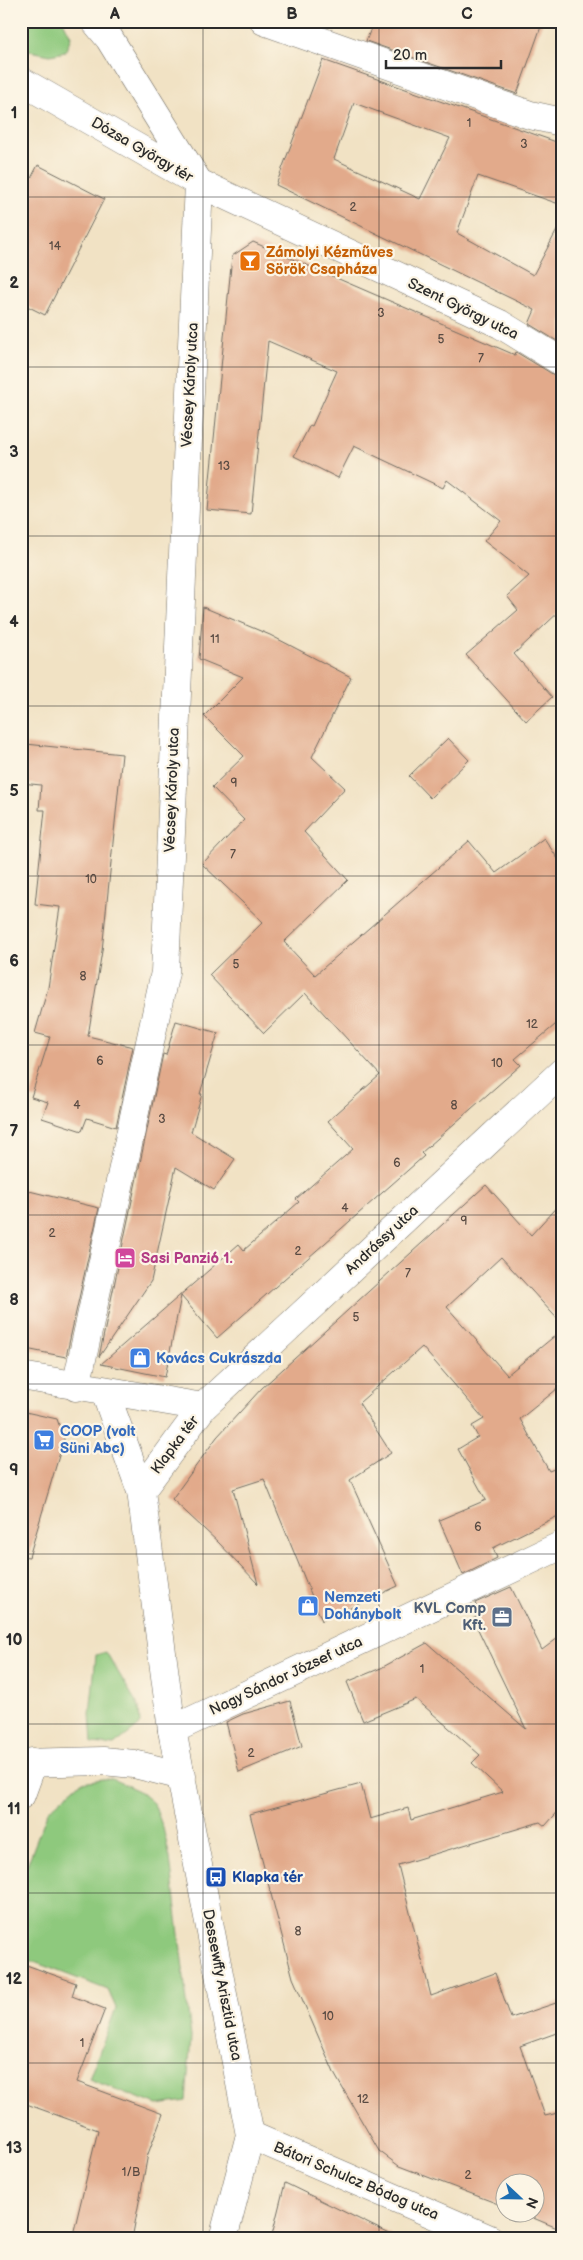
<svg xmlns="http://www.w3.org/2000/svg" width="583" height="2260" font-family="'Balsamiq Sans',sans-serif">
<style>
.green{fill:#8ec97d;stroke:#5c7a54}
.building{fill:#e2aa8b;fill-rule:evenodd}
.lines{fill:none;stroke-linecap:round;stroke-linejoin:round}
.minor-casing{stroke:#706b61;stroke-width:29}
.minor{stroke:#fff;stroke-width:28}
.grid{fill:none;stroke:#2b2b2b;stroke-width:1;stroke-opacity:0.55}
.labels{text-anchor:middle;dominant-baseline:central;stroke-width:4.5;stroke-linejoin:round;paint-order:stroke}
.number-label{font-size:12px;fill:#594b43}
.street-label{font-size:15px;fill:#2b2b2b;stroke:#fcf5e5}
.food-label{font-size:15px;font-weight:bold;fill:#c56008;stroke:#fcf5e5;text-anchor:start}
.hotel-label{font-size:15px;font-weight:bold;fill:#b23c85;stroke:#fcf5e5;text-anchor:start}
.shop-label{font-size:15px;font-weight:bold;fill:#366cbe;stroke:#fcf5e5;text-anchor:start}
.service-label{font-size:15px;font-weight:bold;fill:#4e5e75;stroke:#fcf5e5;text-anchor:end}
.transit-label{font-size:15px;font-weight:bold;fill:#164399;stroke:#fcf5e5;text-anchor:start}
.neatline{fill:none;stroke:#2b2b2b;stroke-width:2}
.grid-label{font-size:16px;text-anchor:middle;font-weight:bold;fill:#2b2b2b}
</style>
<rect width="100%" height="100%" fill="#fcf5e5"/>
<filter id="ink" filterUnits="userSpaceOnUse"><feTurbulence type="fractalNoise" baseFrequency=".02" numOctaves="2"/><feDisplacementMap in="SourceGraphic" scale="10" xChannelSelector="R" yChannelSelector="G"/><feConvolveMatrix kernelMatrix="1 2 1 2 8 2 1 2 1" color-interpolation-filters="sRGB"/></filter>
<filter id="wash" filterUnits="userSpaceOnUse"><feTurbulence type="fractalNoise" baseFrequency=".0096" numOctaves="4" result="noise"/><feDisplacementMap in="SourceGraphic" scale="20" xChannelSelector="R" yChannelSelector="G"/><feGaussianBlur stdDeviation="1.12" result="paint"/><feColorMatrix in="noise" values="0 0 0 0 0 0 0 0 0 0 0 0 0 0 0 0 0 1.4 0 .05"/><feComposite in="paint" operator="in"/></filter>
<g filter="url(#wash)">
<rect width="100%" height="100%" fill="#f1e2c4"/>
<g class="green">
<path d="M 21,21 L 63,21 L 71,37 L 65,52 L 50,55 L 21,49 Z"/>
<path d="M 106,1652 L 139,1707 L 140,1725 L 114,1745 L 92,1743 L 90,1714 L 96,1655 Z"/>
<path d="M 111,1778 L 139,1791 L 154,1804 L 163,1828 L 170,1858 L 191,2037 L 186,2101 L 157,2105 L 89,2079 L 116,2008 L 108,1990 L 21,1957 L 21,1881 L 48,1811 L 81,1782 Z"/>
</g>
<g id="blocks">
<g class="building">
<path d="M 374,21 L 543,21 L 517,94 L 366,41 Z"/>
<path d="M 323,60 L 562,144 L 562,205 L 478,176 L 457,233 L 533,275 L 562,221 L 562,344 L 529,324 L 535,310 L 276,185 ZM 354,103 L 450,138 L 420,199 L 334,159 Z"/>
<path d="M 38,165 L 104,199 L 45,315 L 21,303 L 21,197 Z"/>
<path d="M 253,242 L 515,355 L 516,352 L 554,375 L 562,378 L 562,609 L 514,654 L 552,697 L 526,721 L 466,655 L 518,610 L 507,596 L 529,576 L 484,541 L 501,521 L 447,480 L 443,488 L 354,446 L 338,478 L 294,456 L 310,425 L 312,426 L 337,371 L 268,341 L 251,514 L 207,510 L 232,256 Z"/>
<path d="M 203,607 L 270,635 L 351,677 L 312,757 L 345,788 L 304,832 L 348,880 L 284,942 L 315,975 L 469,841 L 496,873 L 544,838 L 562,865 L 562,1019 L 515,1059 L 521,1065 L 421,1153 L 424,1156 L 217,1338 L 181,1296 L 165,1377 L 101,1364 L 239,1244 L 244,1250 L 299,1202 L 296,1199 L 353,1149 L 328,1121 L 380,1075 L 305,993 L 264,1033 L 209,975 L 263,922 L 202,864 L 244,820 L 212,787 L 244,756 L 204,716 L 243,677 L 199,659 Z"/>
<path d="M 448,738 L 469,760 L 430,798 L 409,776 Z"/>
<path d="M 26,744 L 122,754 L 102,951 L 88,1036 L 133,1047 L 116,1127 L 87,1118 L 82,1131 L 42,1118 L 48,1102 L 31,1097 L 50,1037 L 35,1033 L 48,988 L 60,907 L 35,904 L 45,810 L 39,810 L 41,785 L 21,783 L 21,752 L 26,753 Z"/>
<path d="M 176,1021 L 218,1033 L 200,1094 L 202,1094 L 191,1132 L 235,1159 L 214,1190 L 176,1167 L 151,1281 L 99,1357 L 163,1054 L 166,1055 Z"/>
<path d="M 486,1185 L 531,1235 L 562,1201 L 562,1324 L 501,1257 L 447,1307 L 507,1375 L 562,1330 L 562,1385 L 520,1419 L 549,1471 L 562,1466 L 562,1514 L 493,1548 L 497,1558 L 463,1575 L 439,1520 L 486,1500 L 458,1449 L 478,1437 L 472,1426 L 484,1419 L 422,1347 L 359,1403 L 391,1453 L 350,1480 L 398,1586 L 322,1621 L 264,1479 L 233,1489 L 258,1584 L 219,1543 L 172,1499 L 217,1437 L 262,1388 Z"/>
<path d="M 21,1189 L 99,1208 L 66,1357 L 21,1348 Z"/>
<path d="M 21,1411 L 57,1419 L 64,1439 L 29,1557 L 21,1556 Z"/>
<path d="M 511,1587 L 542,1650 L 562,1635 L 562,1807 L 545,1826 L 540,1822 L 398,1865 L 431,1996 L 495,1973 L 511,2018 L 562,2001 L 562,2031 L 520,2046 L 545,2116 L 562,2112 L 562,2230 L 519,2212 L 536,2212 L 536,2182 L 506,2182 L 506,2207 L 399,2166 L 379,2151 L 335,2075 L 293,1978 L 250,1814 L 361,1784 L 370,1819 L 408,1808 L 411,1820 L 503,1792 L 472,1763 L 480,1755 L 416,1699 L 363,1721 L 347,1682 L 381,1668 L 427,1643 L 526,1729 L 473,1619 L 480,1615 L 475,1603 Z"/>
<path d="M 290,1701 L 302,1746 L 239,1772 L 226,1722 L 243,1714 Z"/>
<path d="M 21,1963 L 76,1983 L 72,1996 L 105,2009 L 77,2082 L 163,2114 L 148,2154 L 132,2239 L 72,2239 L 98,2130 L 21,2102 Z"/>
<path d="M 285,2183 L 400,2239 L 271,2239 Z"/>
</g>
</g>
</g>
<g filter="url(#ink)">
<use href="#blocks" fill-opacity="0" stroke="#706b61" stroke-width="1"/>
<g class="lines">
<g class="minor-casing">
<g id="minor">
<path d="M 95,21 L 109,38 L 197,180"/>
<path d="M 264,21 L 530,115 L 562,122"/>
<path d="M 21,81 L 199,183 L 500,324 L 562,362"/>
<path d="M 21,1376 L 203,1407"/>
<path d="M 76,1387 L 165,972 L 199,183"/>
<path d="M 105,1392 L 141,1491 L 172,1730 L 250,2135 L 223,2239"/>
<path d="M 141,1491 L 203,1407 L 562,1072"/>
<path d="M 172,1730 L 562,1545"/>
<path d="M 21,1763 L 103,1761 L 134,1764 L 182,1776"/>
<path d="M 21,1795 L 33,1762"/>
<path d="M 250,2135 L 490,2239"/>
</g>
</g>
<use href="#minor" class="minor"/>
</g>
</g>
<path class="grid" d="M 203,21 L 203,2239M 379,21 L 379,2239M 21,197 L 562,197M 21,367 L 562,367M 21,536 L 562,536M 21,706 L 562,706M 21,876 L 562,876M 21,1045 L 562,1045M 21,1215 L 562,1215M 21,1384 L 562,1384M 21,1554 L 562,1554M 21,1724 L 562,1724M 21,1893 L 562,1893M 21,2063 L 562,2063"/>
<defs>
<g id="bar-square" transform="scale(1.125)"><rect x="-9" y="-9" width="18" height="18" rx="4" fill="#e8710a" stroke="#fcf5e5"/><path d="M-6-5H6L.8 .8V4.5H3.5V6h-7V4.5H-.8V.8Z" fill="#fff"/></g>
<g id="hotel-square" transform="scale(1.125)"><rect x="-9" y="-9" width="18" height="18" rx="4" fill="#d1479c" stroke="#fcf5e5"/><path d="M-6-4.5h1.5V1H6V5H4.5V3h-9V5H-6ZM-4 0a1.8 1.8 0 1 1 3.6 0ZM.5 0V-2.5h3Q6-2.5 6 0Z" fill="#fff"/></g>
<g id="shop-square" transform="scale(1.125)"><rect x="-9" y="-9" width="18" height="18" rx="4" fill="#3f7fe0" stroke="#fcf5e5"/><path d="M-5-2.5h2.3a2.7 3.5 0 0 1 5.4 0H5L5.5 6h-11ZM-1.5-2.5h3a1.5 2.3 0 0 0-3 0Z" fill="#fff"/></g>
<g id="supermarket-square" transform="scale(1.125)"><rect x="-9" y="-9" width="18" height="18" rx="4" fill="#3f7fe0" stroke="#fcf5e5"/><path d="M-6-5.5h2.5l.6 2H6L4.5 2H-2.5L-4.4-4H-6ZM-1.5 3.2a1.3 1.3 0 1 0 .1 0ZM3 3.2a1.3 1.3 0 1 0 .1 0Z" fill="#fff"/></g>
<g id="office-square" transform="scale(1.125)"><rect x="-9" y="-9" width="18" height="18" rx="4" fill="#5c6f8a" stroke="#fcf5e5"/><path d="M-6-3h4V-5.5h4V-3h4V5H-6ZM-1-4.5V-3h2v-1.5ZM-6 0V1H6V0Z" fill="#fff"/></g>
<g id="bus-square" transform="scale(1.125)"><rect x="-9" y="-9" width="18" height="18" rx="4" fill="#1a4fb4" stroke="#fcf5e5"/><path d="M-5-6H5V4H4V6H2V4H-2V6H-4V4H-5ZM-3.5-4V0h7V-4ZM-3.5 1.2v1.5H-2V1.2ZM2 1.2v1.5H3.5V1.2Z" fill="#fff"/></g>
</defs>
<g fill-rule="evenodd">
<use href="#bar-square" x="250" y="261"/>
<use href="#hotel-square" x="125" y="1258"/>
<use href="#shop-square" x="140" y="1358"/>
<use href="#supermarket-square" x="44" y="1440"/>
<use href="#shop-square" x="308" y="1606"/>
<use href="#office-square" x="502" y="1617"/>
<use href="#bus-square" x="216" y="1877"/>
</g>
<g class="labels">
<g class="number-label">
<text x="469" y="123">1</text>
<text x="524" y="144">3</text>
<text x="353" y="207">2</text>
<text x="55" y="246">14</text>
<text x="381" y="313">3</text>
<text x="441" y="339">5</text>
<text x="481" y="358">7</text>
<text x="224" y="466">13</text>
<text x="215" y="639">11</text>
<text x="234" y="783">9</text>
<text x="233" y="854">7</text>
<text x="91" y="879">10</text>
<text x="236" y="964">5</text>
<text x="83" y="976">8</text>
<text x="532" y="1024">12</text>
<text x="100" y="1061">6</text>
<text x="497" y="1063">10</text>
<text x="77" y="1105">4</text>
<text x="454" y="1105">8</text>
<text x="162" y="1119">3</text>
<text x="397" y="1163">6</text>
<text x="345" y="1208">4</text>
<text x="464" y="1221">9</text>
<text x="52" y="1233">2</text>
<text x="298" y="1251">2</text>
<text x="408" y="1273">7</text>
<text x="356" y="1317">5</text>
<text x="478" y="1527">6</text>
<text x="422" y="1669">1</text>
<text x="251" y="1753">2</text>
<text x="298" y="1931">8</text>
<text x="328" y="2016">10</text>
<text x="82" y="2043">1</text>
<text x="363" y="2099">12</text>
<text x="131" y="2172">1/B</text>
<text x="468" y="2175">2</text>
</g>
<g class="street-label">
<text transform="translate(142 150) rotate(30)">Dózsa György tér</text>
<text transform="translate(463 309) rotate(26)">Szent György utca</text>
<text transform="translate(190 385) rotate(-87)">Vécsey Károly utca</text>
<text transform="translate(172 790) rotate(-88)">Vécsey Károly utca</text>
<text transform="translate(382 1240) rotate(-43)">Andrássy utca</text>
<text transform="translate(175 1445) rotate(-53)">Klapka tér</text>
<text transform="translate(286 1676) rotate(-25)">Nagy Sándor József utca</text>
<text transform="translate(222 1985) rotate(79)">Dessewffy Arisztid utca</text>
<text transform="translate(356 2181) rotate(23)">Bátori Schulcz Bódog utca</text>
</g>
<g class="food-label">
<text x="266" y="252">Zámolyi Kézműves<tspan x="266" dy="17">Sörök Csapháza</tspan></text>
</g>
<g class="hotel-label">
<text x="141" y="1258">Sasi Panzió 1.</text>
</g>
<g class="shop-label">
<text x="156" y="1358">Kovács Cukrászda</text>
<text x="60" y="1431">COOP (volt<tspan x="60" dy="17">Süni Abc)</tspan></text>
<text x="324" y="1597">Nemzeti<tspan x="324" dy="17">Dohánybolt</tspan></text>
</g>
<g class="service-label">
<text x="486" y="1608">KVL Comp<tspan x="486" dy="17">Kft.</tspan></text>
</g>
<g class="transit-label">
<text x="232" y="1877">Klapka tér</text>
</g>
</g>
<rect width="583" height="2260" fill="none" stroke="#fcf5e5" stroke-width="55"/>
<g transform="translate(520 2198) rotate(112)"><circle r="24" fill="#fcf5e5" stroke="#a8a49b"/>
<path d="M0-4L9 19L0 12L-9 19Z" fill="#1f6fb2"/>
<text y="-8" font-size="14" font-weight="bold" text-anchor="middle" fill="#2b2b2b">N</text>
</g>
<path d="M386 60v8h115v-8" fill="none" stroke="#2b2b2b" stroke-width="2.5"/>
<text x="393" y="60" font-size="15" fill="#2b2b2b" stroke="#fcf5e5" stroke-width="4" paint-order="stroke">20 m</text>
<rect x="28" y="28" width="528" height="2204" class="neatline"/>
<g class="grid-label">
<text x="115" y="19">A</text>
<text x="292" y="19">B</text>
<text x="467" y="19">C</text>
<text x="14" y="118">1</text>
<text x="14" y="288">2</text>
<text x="14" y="457">3</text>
<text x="14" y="627">4</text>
<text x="14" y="796">5</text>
<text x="14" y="966">6</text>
<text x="14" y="1136">7</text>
<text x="14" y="1305">8</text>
<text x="14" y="1475">9</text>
<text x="14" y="1645">10</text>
<text x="14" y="1814">11</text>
<text x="14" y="1984">12</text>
<text x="14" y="2153">13</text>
</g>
</svg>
